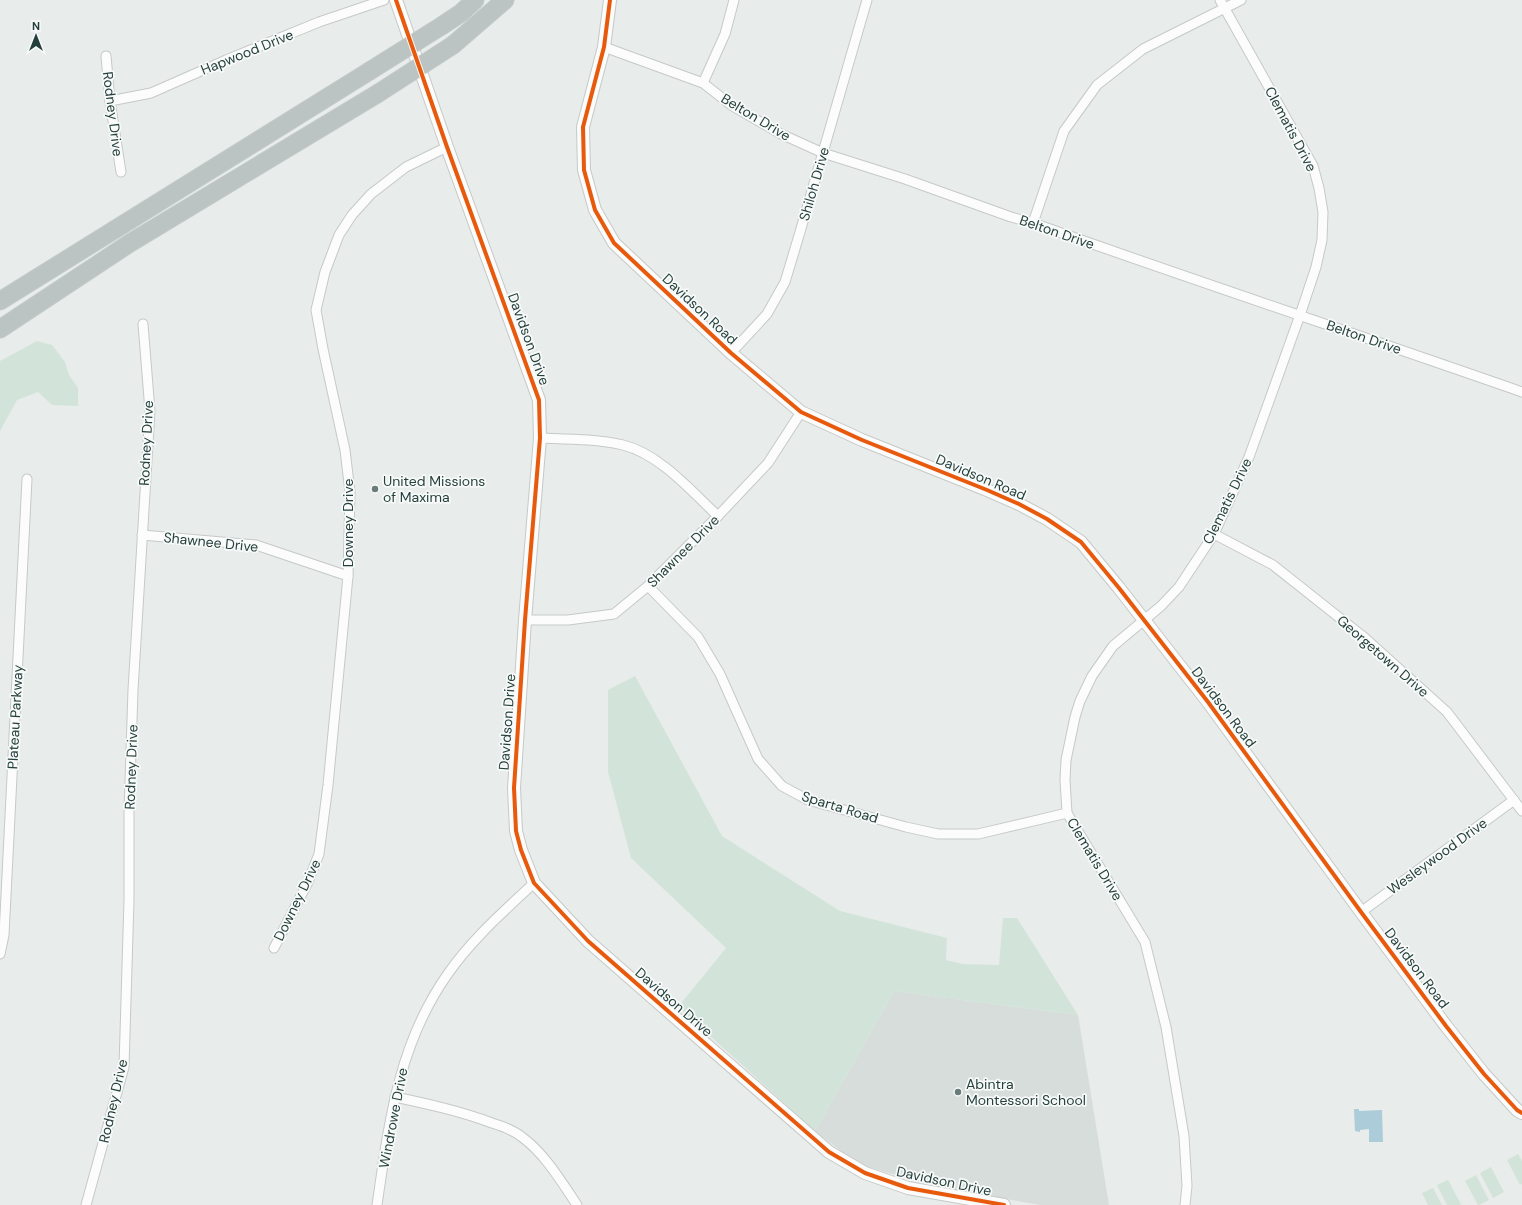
<svg xmlns="http://www.w3.org/2000/svg" width="1522" height="1205" font-family="'DM Sans',sans-serif">
<style>
.built{fill:#d6dddb}
.green{fill:#d2e4da}
.water{fill:#abccd8}
.lines{fill:none;stroke-linecap:round;stroke-linejoin:round}
.minor-casing{stroke:#c5c9c7;stroke-width:11}
.tertiary-casing{stroke:#c5c9c7;stroke-width:14}
.motorway-casing{stroke:#c3cac9;stroke-width:19}
.minor{stroke:#fcfcfc;stroke-width:9}
.tertiary{stroke:#fcfcfc;stroke-width:12}
.motorway{stroke:#bcc4c3;stroke-width:17}
.motorway-bridge-casing{stroke:#c3cac9;stroke-width:19;stroke-linecap:butt}
.motorway-bridge{stroke:#bcc4c3;stroke-width:17}
.cycleway-casing{stroke:#f7faf9;stroke-width:6}
.cycleway{stroke:#e8590c;stroke-width:4}
.poi-dot{fill:#697c79;stroke:#f7faf9;stroke-width:1.5}
.labels{text-anchor:middle;dominant-baseline:central;stroke-width:3.5;stroke-linejoin:round;paint-order:stroke}
.street-label{font-size:14px;fill:#25403c;stroke:#f7faf9}
.poi-label{font-size:14px;fill:#25403c;stroke:#f7faf9;text-anchor:start}
</style>
<rect width="100%" height="100%" fill="#e8ecea"/>
<path class="built" d="M 894,991 L 1078,1015 L 1109,1205 L 1041,1205 L 941,1188 L 858,1164 L 815,1131 Z"/>
<g class="green">
<path d="M 37,341 L 52,345 L 65,362 L 69,375 L 78,388 L 78,406 L 52,405 L 38,392 L 17,400 L 0,431 L 0,361 Z"/>
<path d="M 635,676 L 722,836 L 840,911 L 947,938 L 946,960 L 963,964 L 999,965 L 1003,918 L 1017,918 L 1078,1015 L 894,991 L 815,1131 L 678,1007 L 726,948 L 631,858 L 608,772 L 608,690 Z"/>
<path d="M 1518,1154 L 1522,1161 L 1522,1184 L 1520,1185 L 1507,1160 Z"/>
<path d="M 1491,1167 L 1504,1192 L 1493,1198 L 1480,1173 Z"/>
<path d="M 1476,1175 L 1489,1200 L 1479,1205 L 1478,1205 L 1465,1181 Z"/>
<path d="M 1448,1180 L 1461,1204 L 1460,1205 L 1447,1205 L 1437,1185 Z"/>
<path d="M 1433,1188 L 1442,1205 L 1428,1205 L 1422,1193 Z"/>
</g>
<path class="water" d="M 1354,1109 L 1359,1109 L 1359,1111 L 1382,1110 L 1383,1142 L 1369,1142 L 1369,1129 L 1360,1130 L 1360,1132 L 1355,1131 Z"/>
<g class="lines">
<g class="minor-casing">
<g id="minor">
<path d="M 604,47 L 703,83 L 731,105 L 781,134 L 823,153 L 905,179 L 1011,217 L 1033,223 C 1196,281 1359,335 1522,392"/>
<path d="M 106,56 L 110,101 L 121,172"/>
<path d="M 703,83 L 725,34 L 734,0"/>
<path d="M 110,101 L 151,93 L 226,60 L 319,22 L 384,0"/>
<path d="M 1033,223 L 1064,131 L 1097,85 L 1143,49 L 1241,0"/>
<path d="M 731,353 L 767,314 L 785,282 L 800,232 L 867,0"/>
<path d="M 540,438 C 567,439 597,439 623,445 C 660,454 692,492 718,516"/>
<path d="M 1214,534 L 1273,565 L 1365,638 L 1447,712 L 1522,811"/>
<path d="M 142,535 L 256,545 L 348,576"/>
<path d="M 648,586 L 698,637 L 720,674 L 758,759 L 782,786 L 808,800 L 906,827 L 938,834 L 978,834 L 1067,813"/>
<path d="M 525,620 L 568,620 L 614,614 L 648,586 L 718,516 L 768,463 L 801,412"/>
<path d="M 1361,912 L 1514,800"/>
<path d="M 274,948 L 308,882 L 319,854 L 328,785 L 348,576 L 350,492 L 345,450 L 323,349 L 316,310 L 325,272 L 339,235 L 352,215 L 371,194 L 406,167 L 447,147"/>
<path d="M 0,954 L 4,935 L 27,479"/>
<path d="M 395,1097 C 428,1104 460,1111 492,1123 C 502,1126 513,1130 522,1137 C 545,1154 561,1181 577,1205"/>
<path d="M 86,1205 L 124,1067 L 129,900 L 129,812 L 133,690 L 150,411 L 143,324"/>
<path d="M 377,1205 C 389,1123 398,1045 447,975 C 471,940 503,912 534,883"/>
<path d="M 1185,1205 L 1187,1186 L 1184,1136 L 1166,1027 L 1145,942 L 1067,813 L 1065,780 L 1066,760 L 1075,717 L 1080,701 L 1092,676 L 1113,646 L 1161,606 L 1179,587 L 1214,534 L 1249,457 L 1300,315 L 1316,267 L 1322,240 L 1323,212 L 1319,188 L 1313,166 L 1220,0"/>
</g>
</g>
<g class="tertiary-casing">
<g id="tertiary">
<path d="M 396,0 L 447,147 L 539,400 L 540,438 L 525,620 L 514,788 L 516,831 L 521,850 L 534,883 L 588,941 L 829,1152 L 865,1173 L 908,1188 L 1004,1205"/>
<path d="M 610,0 L 604,47 L 583,127 L 584,170 L 595,210 L 614,243 L 731,353 L 801,412 L 862,440 L 987,490 L 1019,504 L 1047,519 L 1081,542 L 1119,588 L 1208,702 L 1361,912 L 1446,1026 L 1484,1074 L 1517,1110 L 1522,1113"/>
</g>
</g>
<g class="motorway-casing">
<g id="motorway">
<path d="M 443,25 L 461,13 L 475,0"/>
<path d="M 453,45 L 505,0"/>
<path d="M 0,301 L 368,72"/>
<path d="M 0,329 L 130,243 L 377,94"/>
</g>
</g>
<use href="#minor" class="minor"/>
<use href="#tertiary" class="tertiary"/>
<use href="#motorway" class="motorway"/>
<g class="motorway-bridge-casing">
<g id="motorway-bridge">
<path d="M 368,72 L 443,25"/>
<path d="M 377,94 L 453,45"/>
</g>
</g>
<use href="#motorway-bridge" class="motorway-bridge"/>
<g class="cycleway-casing">
<g id="cycleway">
<path d="M 396,0 L 447,147 L 539,400 L 540,438 L 525,620 L 514,788 L 516,831 L 521,850 L 534,883 L 588,941 L 829,1152 L 865,1173 L 908,1188 L 1004,1205"/>
<path d="M 610,0 L 604,47 L 583,127 L 584,170 L 595,210 L 614,243 L 731,353 L 801,412 L 862,440 L 987,490 L 1019,504 L 1047,519 L 1081,542 L 1119,588 L 1208,702 L 1361,912 L 1446,1026 L 1484,1074 L 1517,1110 L 1522,1113"/>
</g>
</g>
<use href="#cycleway" class="cycleway"/>
</g>
<g class="poi-dot">
<circle cx="375" cy="489" r="4"/>
<circle cx="958" cy="1092" r="4"/>
</g>
<g class="labels">
<g class="street-label">
<text transform="translate(247 52) rotate(-22)">Hapwood Drive</text>
<text transform="translate(113 114) rotate(83)">Rodney Drive</text>
<text transform="translate(756 117) rotate(31)">Belton Drive</text>
<text transform="translate(1291 129) rotate(62)">Clematis Drive</text>
<text transform="translate(814 184) rotate(-74)">Shiloh Drive</text>
<text transform="translate(1057 232) rotate(19)">Belton Drive</text>
<text transform="translate(700 309) rotate(43)">Davidson Road</text>
<text transform="translate(1364 337) rotate(19)">Belton Drive</text>
<text transform="translate(529 339) rotate(70)">Davidson Drive</text>
<text transform="translate(146 443) rotate(-87)">Rodney Drive</text>
<text transform="translate(981 477) rotate(23)">Davidson Road</text>
<text transform="translate(1227 501) rotate(-64)">Clematis Drive</text>
<text transform="translate(348 523) rotate(-90)">Downey Drive</text>
<text transform="translate(211 542) rotate(6)">Shawnee Drive</text>
<text transform="translate(683 551) rotate(-45)">Shawnee Drive</text>
<text transform="translate(1383 656) rotate(41)">Georgetown Drive</text>
<text transform="translate(1224 707) rotate(53)">Davidson Road</text>
<text transform="translate(15 717) rotate(-87)">Plateau Parkway</text>
<text transform="translate(507 722) rotate(-86)">Davidson Drive</text>
<text transform="translate(131 767) rotate(-88)">Rodney Drive</text>
<text transform="translate(840 807) rotate(17)">Sparta Road</text>
<text transform="translate(1437 856) rotate(-36)">Wesleywood Drive</text>
<text transform="translate(1095 859) rotate(59)">Clematis Drive</text>
<text transform="translate(297 900) rotate(-64)">Downey Drive</text>
<text transform="translate(1417 968) rotate(53)">Davidson Road</text>
<text transform="translate(674 1002) rotate(41)">Davidson Drive</text>
<text transform="translate(113 1101) rotate(-77)">Rodney Drive</text>
<text transform="translate(393 1118) rotate(-79)">Windrowe Drive</text>
<text transform="translate(944 1181) rotate(12)">Davidson Drive</text>
</g>
<g class="poi-label">
<text x="383" y="481">United Missions<tspan x="383" dy="16">of Maxima</tspan></text>
<text x="966" y="1084">Abintra<tspan x="966" dy="16">Montessori School</tspan></text>
</g>
</g>
<g transform="translate(36 36)" stroke="#f7faf9" stroke-width="3" paint-order="stroke">
<path d="M0-3L7 15L0 10L-7 15Z" fill="#25403c"/>
<text y="-6" font-size="11" font-weight="bold" text-anchor="middle" fill="#25403c">N</text>
</g>
</svg>
